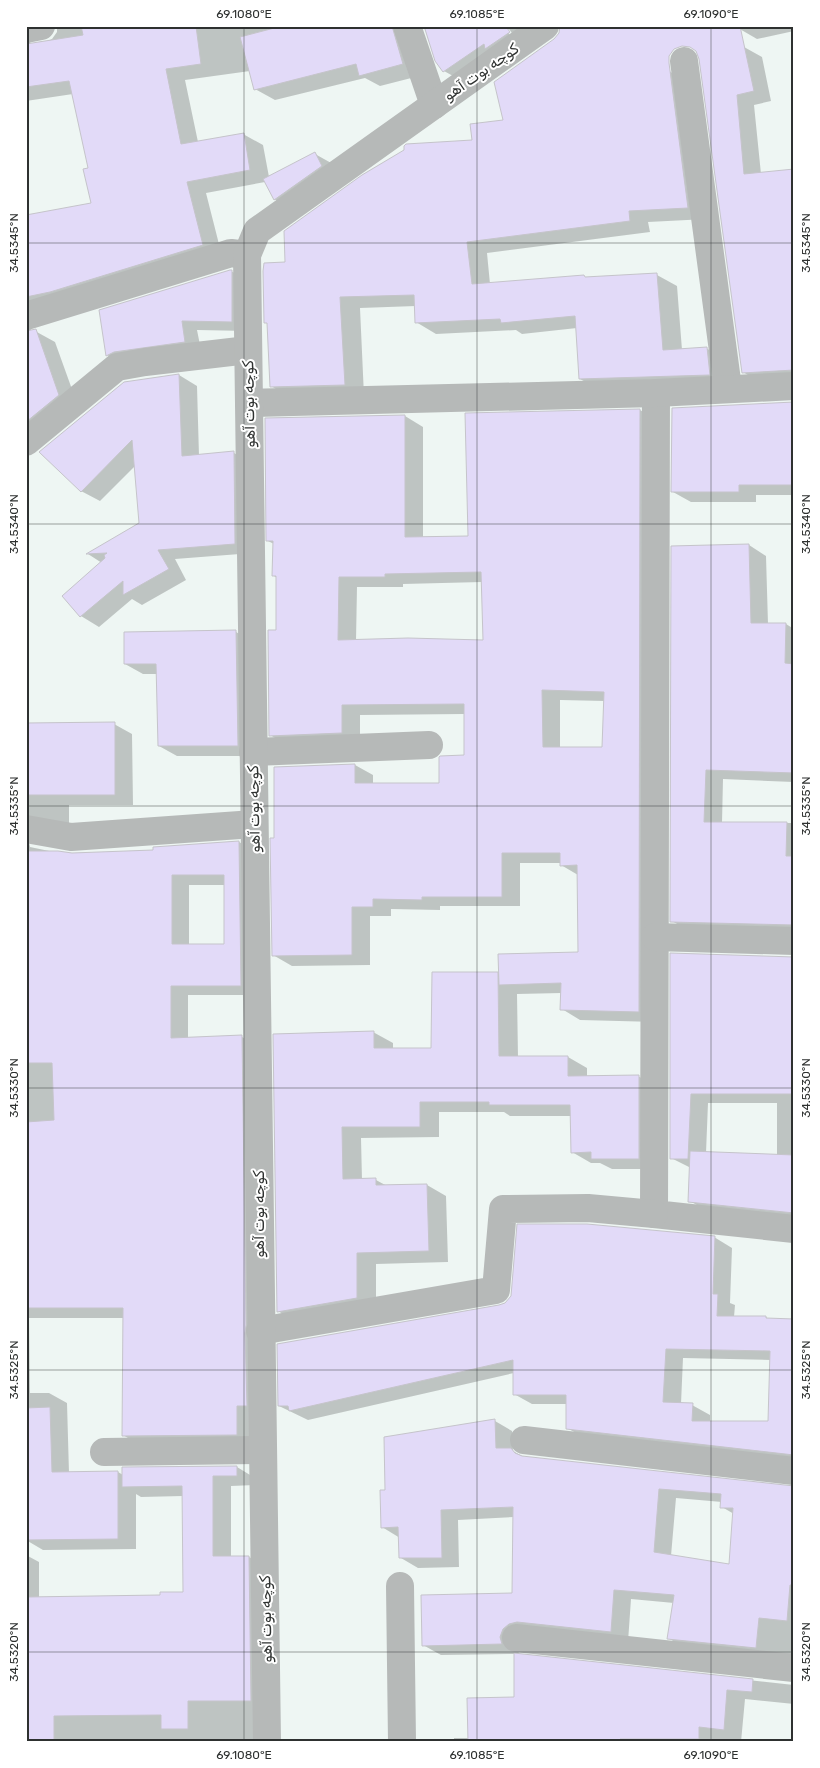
<svg xmlns="http://www.w3.org/2000/svg" width="820" height="1768" font-family="Rubik,Cairo,sans-serif">
<style>
.shadow{fill:#0003;fill-rule:evenodd}
.building{fill:#e2daf8;stroke:#c5c4ca;fill-rule:evenodd}
.lines{fill:none;stroke-linecap:round;stroke-linejoin:round}
.minor{stroke:#b6b9b8;stroke-width:28}
.ticks{fill:none;stroke:#2e3130;stroke-width:1;stroke-opacity:0.45}
.labels{text-anchor:middle;dominant-baseline:central;stroke-width:4;stroke-linejoin:round;paint-order:stroke}
.street-label{font-size:15px;fill:#2e3130;stroke:#fff}
.neatline{fill:none;stroke:#2e3130;stroke-width:2}
.ticks-label{font-size:12px;text-anchor:middle;fill:#2e3130}
</style>
<rect width="100%" height="100%" fill="#eef6f3"/>
<g class="shadow">
<path d="M 26,26 L 31,36 L 30,45 L 44,43 L 52,39 L 57,32 L 57,26 L 77,26 L 77,28 L 86,26 L 417,26 L 423,75 L 380,86 L 365,78 L 275,100 L 255,89 L 250,71 L 185,80 L 198,142 L 243,134 L 263,145 L 269,177 L 315,154 L 333,164 L 293,210 L 274,199 L 265,182 L 206,193 L 222,256 L 30,325 L 31,331 L 35,331 L 55,342 L 78,406 L 26,434 L 26,216 L 92,204 L 90,169 L 73,94 L 26,101 Z"/>
<path d="M 424,26 L 504,26 L 512,38 L 514,36 L 507,26 L 516,26 L 527,43 L 462,81 L 444,71 L 437,60 Z"/>
<path d="M 738,26 L 794,26 L 794,31 L 757,39 L 738,28 Z"/>
<path d="M 744,47 L 762,57 L 771,101 L 754,105 L 761,174 L 794,170 L 794,381 L 761,383 L 743,372 L 699,56 Z"/>
<path d="M 669,71 L 689,83 L 707,219 L 648,222 L 650,232 L 487,253 L 490,284 L 657,275 L 677,286 L 682,350 L 706,348 L 726,360 L 730,385 L 600,390 L 580,379 L 577,328 L 522,334 L 516,330 L 436,334 L 416,322 L 416,306 L 360,308 L 364,396 L 291,398 L 271,386 L 268,324 L 265,322 L 286,263 L 505,121 Z"/>
<path d="M 231,271 L 247,280 L 248,331 L 197,330 L 201,350 L 123,364 L 107,355 Z"/>
<path d="M 179,375 L 197,386 L 199,456 L 234,453 L 252,463 L 253,553 L 175,559 L 186,580 L 142,605 L 132,599 L 99,627 L 81,616 L 63,596 L 102,563 L 88,554 L 141,524 L 136,465 L 100,501 L 81,491 Z"/>
<path d="M 794,403 L 794,495 L 756,495 L 756,502 L 691,502 L 673,492 Z"/>
<path d="M 640,410 L 658,421 L 657,1022 L 580,1020 L 562,1009 L 562,993 L 517,994 L 518,1057 L 568,1057 L 587,1068 L 587,1077 L 638,1076 L 658,1088 L 657,1169 L 612,1169 L 600,1163 L 591,1163 L 572,1152 L 571,1116 L 510,1116 L 504,1112 L 439,1112 L 439,1137 L 361,1138 L 362,1180 L 376,1180 L 387,1186 L 427,1185 L 446,1196 L 448,1262 L 376,1264 L 376,1309 L 297,1323 L 278,1311 L 373,1032 L 393,1043 L 393,1049 L 433,1049 L 433,973 L 500,974 L 579,953 L 578,875 L 561,865 L 561,863 L 520,863 L 520,906 L 440,906 L 440,910 L 391,909 L 391,916 L 370,916 L 370,965 L 292,966 L 273,955 L 276,839 L 355,765 L 373,775 L 373,784 L 440,784 L 465,757 L 465,714 L 360,715 L 360,743 L 289,746 L 270,735 L 277,631 L 277,578 L 274,576 L 274,544 L 268,541 L 267,419 L 405,416 L 423,427 L 423,538 L 469,537 L 467,415 ZM 482,582 L 484,642 L 356,641 L 357,587 L 403,587 L 403,584 ZM 560,700 L 605,701 L 603,748 L 560,748 Z"/>
<path d="M 749,545 L 766,556 L 768,624 L 786,624 L 794,629 L 794,782 L 723,779 L 722,823 L 794,823 L 794,934 L 689,931 L 672,921 Z"/>
<path d="M 236,632 L 254,642 L 256,756 L 177,756 L 159,746 L 158,674 L 143,674 L 125,664 L 125,633 Z"/>
<path d="M 26,724 L 114,724 L 132,734 L 133,805 L 69,805 L 69,827 L 28,836 L 30,847 L 54,852 L 72,854 L 155,851 L 239,842 L 257,852 L 259,995 L 188,995 L 188,1038 L 242,1037 L 260,1047 L 255,1444 L 141,1446 L 123,1435 L 124,1318 L 29,1318 L 30,1393 L 49,1393 L 67,1403 L 69,1473 L 118,1472 L 123,1475 L 123,1469 L 237,1467 L 255,1478 L 255,1485 L 231,1486 L 231,1557 L 249,1557 L 267,1567 L 254,1742 L 26,1742 L 26,1555 L 39,1562 L 39,1598 L 161,1596 L 185,1594 L 183,1496 L 141,1497 L 136,1494 L 136,1549 L 43,1550 L 26,1540 ZM 189,885 L 226,885 L 226,946 L 189,946 Z"/>
<path d="M 672,954 L 794,958 L 794,1221 L 707,1211 L 690,1201 L 691,1168 L 671,1158 ZM 708,1103 L 777,1103 L 777,1155 L 706,1153 Z"/>
<path d="M 714,1237 L 732,1248 L 730,1303 L 735,1305 L 734,1317 L 766,1317 L 770,1320 L 794,1320 L 794,1462 L 585,1438 L 567,1428 L 567,1404 L 532,1404 L 514,1394 L 514,1373 L 308,1420 L 279,1406 L 499,1307 ZM 683,1358 L 771,1360 L 769,1422 L 710,1422 L 710,1415 L 692,1405 L 681,1404 Z"/>
<path d="M 495,1421 L 512,1431 L 513,1451 L 524,1457 L 794,1488 L 794,1660 L 685,1648 L 668,1638 L 674,1603 L 631,1599 L 628,1642 L 518,1647 L 519,1655 L 794,1685 L 794,1704 L 745,1699 L 741,1742 L 454,1742 L 454,1738 L 469,1738 L 515,1698 L 515,1654 L 441,1655 L 423,1645 L 513,1594 L 514,1517 L 458,1520 L 459,1567 L 418,1568 L 401,1558 L 400,1538 L 382,1527 L 386,1491 ZM 676,1498 L 722,1502 L 722,1507 L 734,1514 L 730,1565 L 671,1556 Z"/>
</g>
<g class="building">
<path d="M 81,26 L 196,26 L 201,64 L 166,69 L 181,144 L 244,133 L 250,170 L 187,182 L 203,245 L 50,292 L 26,297 L 26,215 L 91,203 L 83,169 L 88,168 L 69,81 L 26,87 L 26,44 L 83,35 Z"/>
<path d="M 282,26 L 392,26 L 403,64 L 359,76 L 356,64 L 254,90 L 240,37 Z"/>
<path d="M 424,26 L 510,26 L 507,28 L 510,32 L 485,49 L 484,44 L 443,72 L 435,61 Z"/>
<path d="M 560,26 L 740,26 L 754,91 L 737,95 L 744,174 L 794,169 L 794,370 L 742,373 L 699,59 L 696,51 L 690,47 L 682,46 L 674,49 L 669,56 L 669,63 L 688,208 L 629,211 L 630,221 L 467,242 L 472,284 L 584,275 L 585,277 L 657,273 L 663,350 L 707,347 L 710,375 L 579,379 L 575,316 L 501,323 L 500,319 L 415,323 L 414,295 L 340,297 L 345,385 L 270,387 L 267,323 L 264,323 L 263,271 L 264,263 L 285,262 L 284,231 L 362,175 L 404,150 L 404,146 L 406,144 L 472,140 L 470,124 L 503,120 L 494,82 L 554,39 L 559,33 Z"/>
<path d="M 315,152 L 322,166 L 274,200 L 263,179 Z"/>
<path d="M 230,270 L 232,270 L 232,322 L 182,321 L 185,342 L 114,352 L 106,356 L 99,310 Z"/>
<path d="M 36,329 L 59,395 L 26,422 L 26,331 Z"/>
<path d="M 179,374 L 182,456 L 234,451 L 235,544 L 158,550 L 169,569 L 123,595 L 123,581 L 80,617 L 62,596 L 105,558 L 104,555 L 107,553 L 86,554 L 139,523 L 132,440 L 81,492 L 39,452 L 124,382 Z"/>
<path d="M 794,402 L 794,485 L 739,485 L 739,492 L 671,492 L 672,408 Z"/>
<path d="M 640,409 L 639,1012 L 560,1010 L 561,983 L 499,985 L 498,954 L 578,952 L 577,865 L 560,866 L 560,853 L 502,853 L 502,897 L 422,897 L 422,900 L 373,899 L 373,907 L 352,907 L 352,955 L 272,956 L 270,838 L 274,838 L 274,767 L 355,764 L 355,783 L 439,783 L 439,757 L 440,756 L 464,755 L 464,704 L 342,705 L 342,733 L 269,736 L 268,630 L 276,630 L 276,576 L 272,576 L 273,541 L 266,541 L 265,418 L 405,415 L 405,537 L 468,536 L 465,413 ZM 481,572 L 483,640 L 408,638 L 338,640 L 339,577 L 385,577 L 385,574 ZM 542,690 L 604,692 L 602,747 L 543,747 Z"/>
<path d="M 749,544 L 751,623 L 786,623 L 785,663 L 794,664 L 794,773 L 706,770 L 704,822 L 787,822 L 786,856 L 794,856 L 794,925 L 670,922 L 671,546 Z"/>
<path d="M 236,630 L 238,746 L 158,746 L 156,664 L 124,664 L 124,632 Z"/>
<path d="M 115,722 L 115,795 L 26,795 L 26,723 Z"/>
<path d="M 239,841 L 241,986 L 171,986 L 171,1038 L 242,1035 L 246,1325 L 245,1333 L 247,1406 L 237,1406 L 237,1435 L 122,1436 L 123,1308 L 26,1308 L 26,1122 L 54,1120 L 52,1063 L 28,1063 L 28,1003 L 26,1003 L 26,851 L 58,851 L 72,853 L 153,850 L 153,847 ZM 172,875 L 224,875 L 224,944 L 172,944 Z"/>
<path d="M 670,953 L 794,957 L 794,1094 L 691,1094 L 688,1159 L 670,1159 Z"/>
<path d="M 432,972 L 498,972 L 499,1056 L 568,1056 L 568,1076 L 639,1075 L 639,1159 L 591,1159 L 591,1152 L 571,1153 L 570,1105 L 489,1105 L 489,1102 L 420,1102 L 420,1127 L 342,1127 L 343,1179 L 376,1178 L 376,1185 L 427,1184 L 429,1251 L 357,1253 L 357,1298 L 277,1312 L 273,1034 L 374,1031 L 374,1048 L 431,1048 Z"/>
<path d="M 690,1151 L 794,1155 L 794,1213 L 688,1202 Z"/>
<path d="M 517,1224 L 587,1224 L 715,1236 L 713,1294 L 718,1294 L 717,1316 L 766,1316 L 766,1318 L 794,1319 L 794,1455 L 566,1429 L 566,1395 L 513,1395 L 513,1360 L 289,1411 L 288,1406 L 278,1406 L 277,1344 L 499,1305 L 505,1303 L 511,1296 ZM 666,1349 L 770,1351 L 768,1421 L 692,1421 L 693,1403 L 663,1402 Z"/>
<path d="M 50,1407 L 52,1472 L 118,1471 L 118,1539 L 26,1540 L 26,1408 Z"/>
<path d="M 495,1419 L 496,1448 L 511,1448 L 515,1453 L 522,1456 L 794,1486 L 794,1585 L 790,1585 L 787,1621 L 759,1618 L 756,1648 L 667,1639 L 674,1595 L 614,1590 L 611,1632 L 517,1622 L 509,1624 L 503,1629 L 500,1637 L 502,1644 L 422,1646 L 421,1595 L 512,1593 L 513,1507 L 441,1510 L 442,1558 L 399,1558 L 398,1527 L 381,1528 L 380,1490 L 385,1490 L 384,1437 ZM 659,1489 L 721,1494 L 720,1508 L 733,1508 L 729,1564 L 654,1552 Z"/>
<path d="M 237,1466 L 237,1476 L 213,1476 L 213,1556 L 249,1556 L 251,1701 L 188,1701 L 188,1729 L 161,1729 L 161,1715 L 54,1716 L 54,1742 L 26,1742 L 26,1597 L 160,1595 L 160,1592 L 183,1592 L 182,1486 L 122,1487 L 122,1467 Z"/>
<path d="M 514,1653 L 753,1679 L 752,1692 L 727,1690 L 724,1730 L 699,1727 L 699,1739 L 620,1739 L 620,1742 L 468,1742 L 467,1698 L 514,1697 Z"/>
</g>
<g class="lines">
<g class="minor">
<path d="M 407,26 L 434,105"/>
<path d="M 26,29 L 41,26"/>
<path d="M 684,61 L 728,388"/>
<path d="M 26,316 L 231,253 L 247,255"/>
<path d="M 656,393 L 654,1214 L 794,1229"/>
<path d="M 249,403 L 656,393 L 794,386"/>
<path d="M 26,442 L 117,367 L 145,362 L 248,350"/>
<path d="M 253,752 L 429,745"/>
<path d="M 26,829 L 71,837 L 254,824"/>
<path d="M 655,937 L 794,941"/>
<path d="M 260,1331 L 496,1290 L 503,1209 L 588,1208 L 654,1214"/>
<path d="M 524,1440 L 794,1471"/>
<path d="M 104,1452 L 263,1450"/>
<path d="M 400,1586 L 402,1742"/>
<path d="M 516,1638 L 794,1668"/>
<path d="M 267,1742 L 247,255 L 257,231 L 545,26"/>
</g>
</g>
<path class="ticks" d="M 244,26 L 244,1742M 477,26 L 477,1742M 711,26 L 711,1742M 26,243 L 794,243M 26,524 L 794,524M 26,806 L 794,806M 26,1088 L 794,1088M 26,1370 L 794,1370M 26,1652 L 794,1652"/>
<g class="labels">
<g class="street-label">
<text transform="translate(481 72) rotate(-35)">کوچه بوت آهو</text>
<text transform="translate(249 404) rotate(-91)">کوچه بوت آهو</text>
<text transform="translate(254 809) rotate(-91)">کوچه بوت آهو</text>
<text transform="translate(259 1214) rotate(-90)">کوچه بوت آهو</text>
<text transform="translate(266 1619) rotate(-91)">کوچه بوت آهو</text>
</g>
</g>
<rect width="820" height="1768" fill="none" stroke="#ffffff" stroke-width="55"/>
<rect x="28" y="28" width="764" height="1712" class="neatline"/>
<g class="ticks-label">
<text x="244" y="18">69.1080°E</text>
<text x="477" y="18">69.1085°E</text>
<text x="711" y="18">69.1090°E</text>
<text transform="translate(14 243) rotate(-90)" y="4">34.5345°N</text>
<text transform="translate(806 243) rotate(-90)" y="4">34.5345°N</text>
<text transform="translate(14 524) rotate(-90)" y="4">34.5340°N</text>
<text transform="translate(806 524) rotate(-90)" y="4">34.5340°N</text>
<text transform="translate(14 806) rotate(-90)" y="4">34.5335°N</text>
<text transform="translate(806 806) rotate(-90)" y="4">34.5335°N</text>
<text transform="translate(14 1088) rotate(-90)" y="4">34.5330°N</text>
<text transform="translate(806 1088) rotate(-90)" y="4">34.5330°N</text>
<text transform="translate(14 1370) rotate(-90)" y="4">34.5325°N</text>
<text transform="translate(806 1370) rotate(-90)" y="4">34.5325°N</text>
<text transform="translate(14 1652) rotate(-90)" y="4">34.5320°N</text>
<text transform="translate(806 1652) rotate(-90)" y="4">34.5320°N</text>
<text x="244" y="1759">69.1080°E</text>
<text x="477" y="1759">69.1085°E</text>
<text x="711" y="1759">69.1090°E</text>
</g>
</svg>
